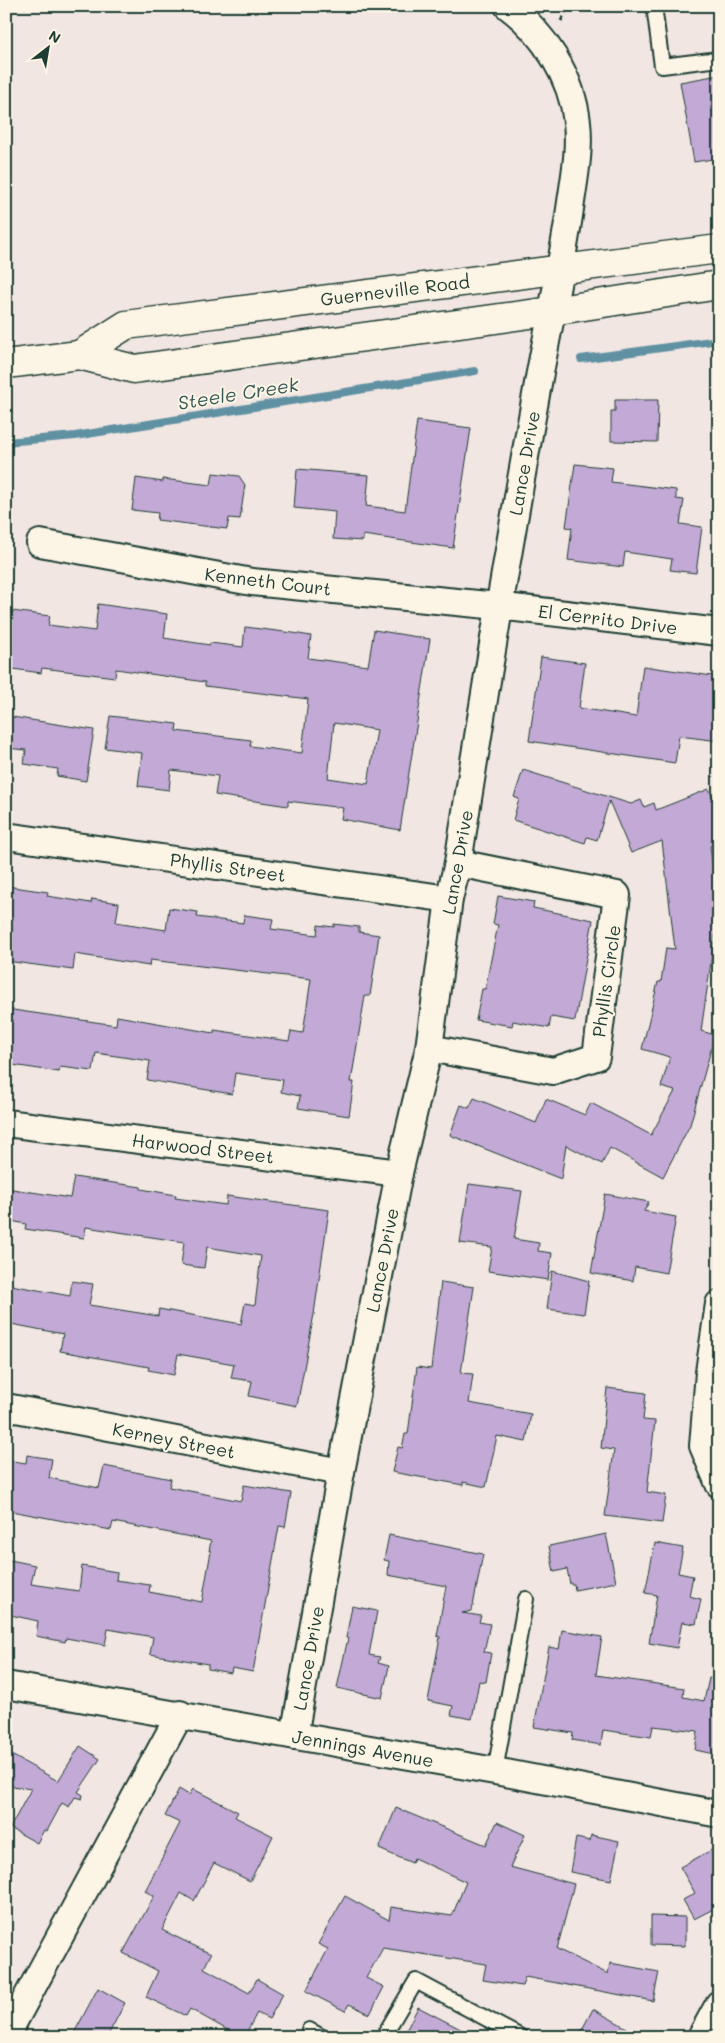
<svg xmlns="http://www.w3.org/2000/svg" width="725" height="2043" font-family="Mali,sans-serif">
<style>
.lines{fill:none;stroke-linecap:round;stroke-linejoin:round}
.stream{stroke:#6091a2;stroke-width:8}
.building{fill:#c3a9d6;stroke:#1f3d34;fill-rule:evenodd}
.lane-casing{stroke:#1f3d34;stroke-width:18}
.street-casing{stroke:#1f3d34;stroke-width:30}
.secondary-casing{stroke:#1f3d34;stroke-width:31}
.path{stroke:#1f3d34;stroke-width:3;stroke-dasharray:5 4;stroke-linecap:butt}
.lane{stroke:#fcf5e5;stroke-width:14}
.street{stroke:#fcf5e5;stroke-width:26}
.secondary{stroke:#fcf5e5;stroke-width:28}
.labels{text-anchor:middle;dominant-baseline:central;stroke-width:4;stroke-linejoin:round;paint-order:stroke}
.street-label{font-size:18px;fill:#1f3d34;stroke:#fcf5e5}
.water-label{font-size:19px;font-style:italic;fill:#355959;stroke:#fcf5e5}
</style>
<rect width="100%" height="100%" fill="#f1e6e2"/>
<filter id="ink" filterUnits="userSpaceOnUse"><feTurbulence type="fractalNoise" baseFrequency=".02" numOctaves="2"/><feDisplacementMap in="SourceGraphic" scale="10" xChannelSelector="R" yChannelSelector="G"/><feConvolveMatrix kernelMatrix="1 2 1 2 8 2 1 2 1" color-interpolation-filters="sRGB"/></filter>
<g filter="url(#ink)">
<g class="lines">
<g class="stream">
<path d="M 581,359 L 719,340"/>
<path d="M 6,442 L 75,436 L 475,371"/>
</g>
</g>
<g class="building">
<path d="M 719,75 L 719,158 L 694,162 L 680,82 Z"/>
<path d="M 615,400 L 658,400 L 657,442 L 611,441 L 611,411 L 615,411 Z"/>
<path d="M 417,421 L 471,428 L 453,548 L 363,535 L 363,541 L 333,539 L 335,512 L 294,508 L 297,469 L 369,475 L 366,506 L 405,511 Z"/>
<path d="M 575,464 L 613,468 L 611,482 L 676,490 L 676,499 L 684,500 L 680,524 L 702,527 L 696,573 L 670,570 L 672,559 L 625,552 L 623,567 L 568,560 L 572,528 L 566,527 Z"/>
<path d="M 213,473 L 239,476 L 245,485 L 240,519 L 229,518 L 227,529 L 157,520 L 158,513 L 132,510 L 136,478 L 163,482 L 163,479 L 211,485 Z"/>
<path d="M 98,604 L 167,614 L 164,638 L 210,645 L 210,643 L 243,647 L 245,627 L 293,633 L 311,636 L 308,658 L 368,666 L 374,630 L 430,639 L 400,830 L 341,819 L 343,808 L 288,801 L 288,806 L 215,795 L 218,776 L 171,770 L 169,790 L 138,786 L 142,753 L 105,748 L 110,716 L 177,724 L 176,731 L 251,740 L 250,746 L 302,753 L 308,699 L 205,686 L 205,682 L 116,669 L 115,677 L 42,668 L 41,673 L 6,668 L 6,615 L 11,615 L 12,611 L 50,616 L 48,625 L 95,631 ZM 334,723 L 377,730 L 368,784 L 328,778 Z"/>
<path d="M 541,657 L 585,663 L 579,708 L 636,717 L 643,666 L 719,677 L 719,741 L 679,736 L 675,763 L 529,741 Z"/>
<path d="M 6,716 L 94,730 L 86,781 L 57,776 L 58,769 L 24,764 L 26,750 L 6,748 Z"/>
<path d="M 523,770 L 631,804 L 641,800 L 644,807 L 654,803 L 656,810 L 709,789 L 719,813 L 719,842 L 710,846 L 719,915 L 719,933 L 715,934 L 701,1031 L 715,1035 L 690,1125 L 663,1177 L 610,1148 L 602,1164 L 566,1145 L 561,1179 L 450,1135 L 461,1105 L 469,1108 L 474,1098 L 536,1123 L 546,1099 L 585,1115 L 591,1103 L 651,1135 L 675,1091 L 661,1087 L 670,1057 L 642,1049 L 658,982 L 661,982 L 666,948 L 675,949 L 662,841 L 631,853 L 609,801 L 597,840 L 587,837 L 585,843 L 513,820 L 519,799 L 514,797 Z"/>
<path d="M 6,886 L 48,892 L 47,896 L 91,903 L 92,899 L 119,903 L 116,922 L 166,930 L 169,908 L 198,912 L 197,917 L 243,923 L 244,915 L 273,919 L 271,929 L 317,935 L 318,925 L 334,927 L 334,924 L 359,927 L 359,932 L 379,935 L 370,996 L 365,996 L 351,1082 L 354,1082 L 349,1116 L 298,1108 L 300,1096 L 281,1092 L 283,1080 L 235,1073 L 232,1094 L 147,1080 L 150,1061 L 96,1053 L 93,1071 L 60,1067 L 59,1072 L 6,1064 L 6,1009 L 116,1025 L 117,1016 L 214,1033 L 214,1030 L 289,1041 L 291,1031 L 303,1033 L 311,979 L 150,960 L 149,966 L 75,954 L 73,970 L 6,961 Z"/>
<path d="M 498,896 L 534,902 L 533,908 L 593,920 L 575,1021 L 551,1017 L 549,1028 L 513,1021 L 512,1026 L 476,1020 L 482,989 L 485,989 L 498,925 L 493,924 Z"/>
<path d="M 74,1177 L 141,1187 L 141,1189 L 176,1195 L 175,1198 L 226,1205 L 227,1196 L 329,1210 L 314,1314 L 297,1406 L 249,1396 L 252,1381 L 231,1378 L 234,1364 L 178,1354 L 174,1375 L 148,1370 L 149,1367 L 60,1351 L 63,1334 L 6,1323 L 6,1284 L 70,1296 L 72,1281 L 93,1284 L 89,1305 L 158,1316 L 159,1309 L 241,1324 L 245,1303 L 255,1305 L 261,1256 L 207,1247 L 204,1268 L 181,1265 L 184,1242 L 86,1227 L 84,1238 L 25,1229 L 26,1224 L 6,1220 L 6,1188 L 70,1198 Z"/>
<path d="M 469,1184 L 522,1191 L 514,1239 L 539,1243 L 538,1251 L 552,1253 L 548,1280 L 488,1271 L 492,1247 L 460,1243 Z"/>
<path d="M 605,1194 L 649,1202 L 644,1211 L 676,1217 L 666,1273 L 635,1267 L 633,1281 L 591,1273 Z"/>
<path d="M 552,1271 L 589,1281 L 584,1314 L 547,1309 Z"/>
<path d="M 441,1282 L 474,1287 L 461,1373 L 473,1374 L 469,1403 L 531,1414 L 526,1442 L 497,1436 L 486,1487 L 463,1482 L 463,1485 L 392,1472 L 398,1447 L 402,1448 L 405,1434 L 408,1434 L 417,1367 L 431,1369 Z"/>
<path d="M 607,1388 L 646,1393 L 643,1420 L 655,1421 L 647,1492 L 666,1495 L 662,1523 L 605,1516 L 614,1450 L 601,1448 Z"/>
<path d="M 27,1455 L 52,1459 L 49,1478 L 99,1488 L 104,1466 L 171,1479 L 169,1487 L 241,1501 L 244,1485 L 291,1493 L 285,1527 L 279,1526 L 253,1672 L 232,1668 L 231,1673 L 208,1669 L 208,1664 L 150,1654 L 153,1637 L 108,1629 L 105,1645 L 66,1638 L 65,1642 L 36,1636 L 38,1621 L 6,1614 L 6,1570 L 8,1570 L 10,1560 L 35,1565 L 31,1584 L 79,1591 L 82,1566 L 117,1572 L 116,1580 L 150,1585 L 149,1592 L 202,1602 L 211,1551 L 209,1551 L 211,1541 L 113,1522 L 111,1530 L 6,1510 L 6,1460 L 26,1463 Z"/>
<path d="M 606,1534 L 616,1582 L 575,1590 L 574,1584 L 570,1584 L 567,1569 L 554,1572 L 549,1546 Z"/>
<path d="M 389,1535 L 483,1554 L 472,1611 L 462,1613 L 481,1616 L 479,1622 L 490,1624 L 484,1652 L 491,1653 L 486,1682 L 479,1681 L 472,1719 L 451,1715 L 453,1706 L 428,1701 L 440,1637 L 437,1636 L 446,1586 L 388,1575 L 389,1561 L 384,1560 Z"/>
<path d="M 655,1543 L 683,1548 L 678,1573 L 693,1576 L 689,1596 L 701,1599 L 696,1624 L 682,1622 L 677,1648 L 649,1643 L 657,1595 L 645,1593 Z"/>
<path d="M 352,1606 L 377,1611 L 369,1655 L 380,1657 L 378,1663 L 389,1666 L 382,1698 L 337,1688 L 348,1638 L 346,1638 Z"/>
<path d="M 562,1630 L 602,1637 L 596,1675 L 684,1688 L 683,1697 L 704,1701 L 709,1678 L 719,1679 L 719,1755 L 695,1750 L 698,1731 L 653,1726 L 651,1737 L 603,1730 L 601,1745 L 572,1740 L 573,1733 L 534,1727 L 549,1647 L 559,1649 Z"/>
<path d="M 80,1746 L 100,1759 L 78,1792 L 83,1795 L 82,1799 L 75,1797 L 69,1807 L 62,1803 L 47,1831 L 44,1830 L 37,1843 L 10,1828 L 31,1789 L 6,1785 L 6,1752 L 58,1781 Z"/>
<path d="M 179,1789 L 189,1795 L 193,1789 L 238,1812 L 235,1817 L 273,1836 L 250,1881 L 214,1863 L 194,1901 L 181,1893 L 162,1930 L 211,1954 L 204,1968 L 249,1993 L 257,1979 L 283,1994 L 269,2019 L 257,2013 L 244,2037 L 240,2037 L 190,2009 L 186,2016 L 146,1997 L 158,1971 L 123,1953 L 154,1896 L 145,1891 L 180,1823 L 165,1816 Z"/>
<path d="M 396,1808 L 486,1845 L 497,1822 L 525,1835 L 510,1867 L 574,1884 L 557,1949 L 608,1974 L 610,1963 L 659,1972 L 653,2001 L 525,1977 L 522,1986 L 483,1980 L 486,1964 L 383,1948 L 366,1978 L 384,1987 L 370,2014 L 349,2004 L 345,2011 L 306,1991 L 328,1949 L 318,1944 L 345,1896 L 389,1920 L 391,1907 L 452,1916 L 466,1882 L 414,1858 L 412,1863 L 379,1849 Z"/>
<path d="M 591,1835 L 619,1841 L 611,1880 L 570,1872 L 576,1838 L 590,1841 Z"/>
<path d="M 719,1846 L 719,1906 L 694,1919 L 683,1900 L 695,1893 L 680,1867 Z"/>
<path d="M 651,1916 L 685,1917 L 685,1946 L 651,1945 Z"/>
<path d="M 98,1988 L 125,2003 L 107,2037 L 72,2037 Z"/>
<path d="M 418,2007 L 476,2037 L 403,2037 Z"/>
<path d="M 593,2009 L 643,2037 L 578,2037 Z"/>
</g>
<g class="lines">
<g class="lane-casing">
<g id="lane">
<path d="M 654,6 L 662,66 L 719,59"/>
<path d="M 495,1771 L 526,1599"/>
<path d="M 309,2030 L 322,2037"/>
<path d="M 383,2037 L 416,1981 L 521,2037"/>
</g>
</g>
<g class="street-casing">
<g id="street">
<path d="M 40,543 L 252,582 L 498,606 L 719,632"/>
<path d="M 6,836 L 449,899"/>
<path d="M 429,1048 L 553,1071 L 596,1057 L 617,895 L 458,863"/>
<path d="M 6,1123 L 399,1173"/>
<path d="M 719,1304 L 709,1372 L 703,1446 L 719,1484"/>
<path d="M 6,1407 L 341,1472"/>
<path d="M 6,1685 L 495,1771 L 719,1814"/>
<path d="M 294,1736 L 341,1472 L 399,1173 L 429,1048 L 449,899 L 458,863 C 483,701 510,539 539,378 C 550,319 563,261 571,202 C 575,175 580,149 577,122 C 572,77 544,33 508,6"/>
<path d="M 6,2036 L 180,1714"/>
<path d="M 701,2037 L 719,2004"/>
</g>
</g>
<g class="secondary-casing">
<g id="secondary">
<path d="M 79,355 L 126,325 L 719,249"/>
<path d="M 6,364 L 79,355 L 134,369 L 552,311 L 719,285"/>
</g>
</g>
<path class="path" d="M 561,21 L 569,6"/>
<use href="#lane" class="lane"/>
<use href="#street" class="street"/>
<use href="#secondary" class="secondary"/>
</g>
</g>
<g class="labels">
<g class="street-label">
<text transform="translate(395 290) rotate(-7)">Guerneville Road</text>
<text transform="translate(524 463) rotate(-80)">Lance Drive</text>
<text transform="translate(268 581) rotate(7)">Kenneth Court</text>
<text transform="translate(608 619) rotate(7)">El Cerrito Drive</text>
<text transform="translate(457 862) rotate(-80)">Lance Drive</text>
<text transform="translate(228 867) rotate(8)">Phyllis Street</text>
<text transform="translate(606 981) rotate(-82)">Phyllis Circle</text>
<text transform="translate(203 1148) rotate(7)">Harwood Street</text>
<text transform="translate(382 1260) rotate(-79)">Lance Drive</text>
<text transform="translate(174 1440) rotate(11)">Kerney Street</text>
<text transform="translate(308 1658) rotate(-80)">Lance Drive</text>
<text transform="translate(363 1748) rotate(10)">Jennings Avenue</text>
</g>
<g class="water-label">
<text transform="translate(238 393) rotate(-9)">Steele Creek</text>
</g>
</g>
<rect width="725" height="2043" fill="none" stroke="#fcf5e5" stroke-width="25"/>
<rect x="12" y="12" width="700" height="2018" fill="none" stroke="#1f3d34" stroke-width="2" filter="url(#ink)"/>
<g transform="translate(48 48) rotate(31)" stroke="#fcf5e5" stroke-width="4" paint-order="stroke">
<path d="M0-4L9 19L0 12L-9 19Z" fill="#1f3d34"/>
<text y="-8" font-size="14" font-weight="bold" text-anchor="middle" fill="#1f3d34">N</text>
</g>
</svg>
